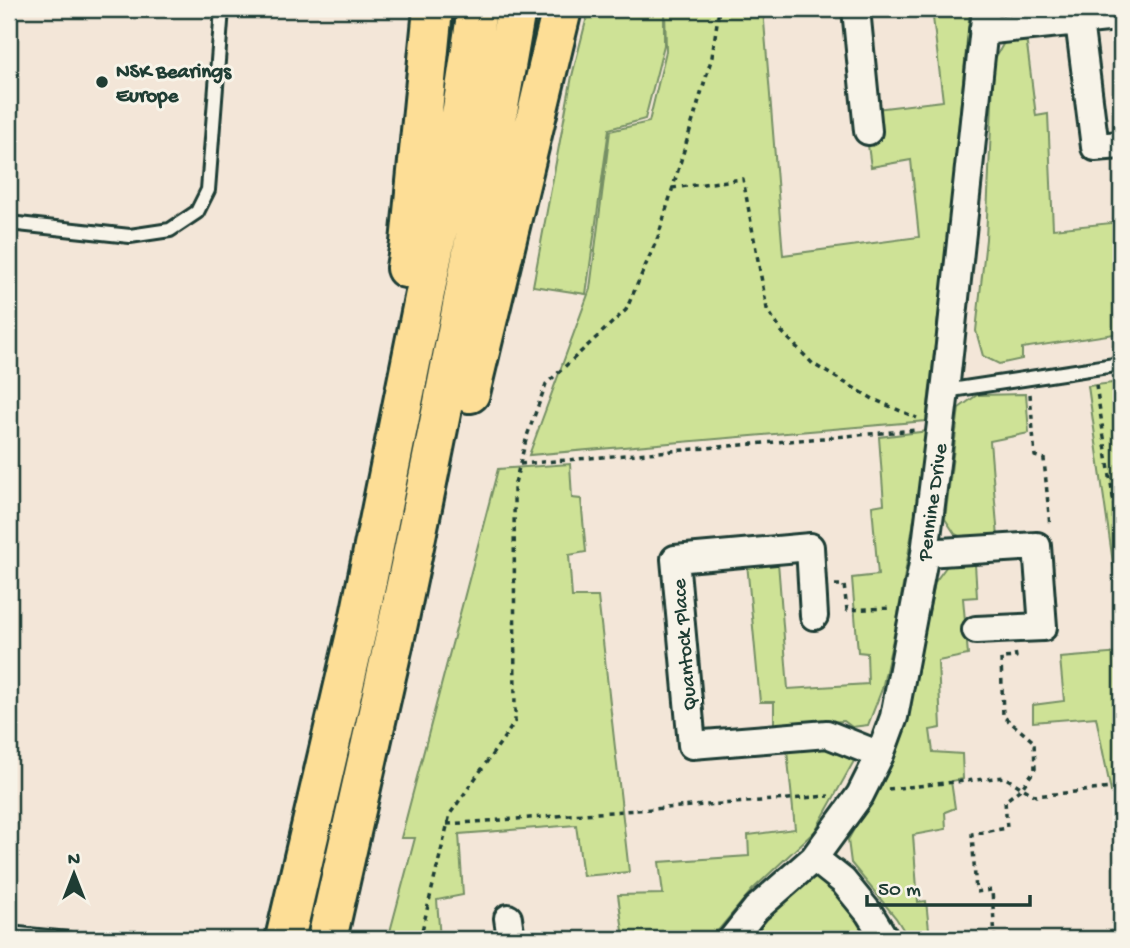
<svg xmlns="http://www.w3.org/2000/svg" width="1130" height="948" font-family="'Gochi Hand',sans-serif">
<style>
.green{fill:#cee296;stroke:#769065;stroke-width:2}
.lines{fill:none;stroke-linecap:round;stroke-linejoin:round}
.lane-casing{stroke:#1f3d34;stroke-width:18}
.street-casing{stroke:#1f3d34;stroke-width:32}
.highway-casing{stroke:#1f3d34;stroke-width:44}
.path{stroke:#1f3d34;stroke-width:3.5;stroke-dasharray:5 5;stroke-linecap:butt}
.lane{stroke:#f7f3e8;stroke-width:12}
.street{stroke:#f7f3e8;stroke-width:26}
.highway{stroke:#fdde96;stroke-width:38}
.poi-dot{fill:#1f3d34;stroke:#f7f3e8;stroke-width:2.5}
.labels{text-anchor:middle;stroke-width:6;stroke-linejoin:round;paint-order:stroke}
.poi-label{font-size:21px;font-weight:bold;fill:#1f3d34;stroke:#f7f3e8;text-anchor:start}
.street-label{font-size:21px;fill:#1f3d34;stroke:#f7f3e8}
</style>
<rect width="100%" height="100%" fill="#f3e6d8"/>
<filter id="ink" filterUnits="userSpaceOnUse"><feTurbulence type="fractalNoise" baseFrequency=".0143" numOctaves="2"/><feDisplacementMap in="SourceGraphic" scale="14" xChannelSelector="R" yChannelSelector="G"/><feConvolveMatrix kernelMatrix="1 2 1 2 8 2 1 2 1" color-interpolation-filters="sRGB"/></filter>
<g filter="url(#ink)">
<!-- green -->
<path class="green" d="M589 9H664V45L645 119 609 129 586 294 533 286 572 76Z
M665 9H763L783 255 919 237 911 160 871 167 867 138 876 109 943 101 932 9H970L948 235 926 421 529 455 590 289 610 131 649 122 666 51Z
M1026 37 1036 116 1048 114 1053 229 1121 222V333L1022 348V359L999 364 983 356 976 331 986 239 994 60 1005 41Z
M1121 382V591H1117L1088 386Z
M1026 394 1029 433 990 441 998 538 971 542 955 534 945 519 959 408 977 395Z
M929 431 897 621 882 689 868 725 852 727 844 721 774 725V702H760L747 563 778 562 788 689 868 684 867 653 858 652 852 578 878 575 872 506 884 504 879 437Z
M570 464 572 498 581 499 586 552 569 555 572 597H598L629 872 583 876 576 825 459 834 463 895 437 900 440 939H388L415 838H401L498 469Z
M959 559 975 564 977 597 963 598 968 655 938 661 941 728 930 730 933 752 962 754 963 779 951 781 955 808 945 812 946 829 913 835 918 902 926 901 930 939H909L896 918 851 863 848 840 894 756 913 688 935 582 946 567Z
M1121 653V792H1111L1096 717 1033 722V705L1064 701 1060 658Z
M821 744 854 761 815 831 752 890 711 939H613L624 938 618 895 663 894 659 862 749 856 748 835 795 829 787 750Z
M817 873 852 906 871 939H748L762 920Z"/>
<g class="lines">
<defs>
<path id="lane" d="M9 223 130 236 170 230 197 212 208 190 222 9
M945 391 1121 364
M9 933 68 939"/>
<path id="street" d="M856 9 868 131
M1079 21 1095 147 1121 145
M983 31 1117 17 1116 9
M925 553 1037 546 1043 627 976 630
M814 616 810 547 675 559 692 745 827 734 880 755
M814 858 843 881 869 913 885 939
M508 918 511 939
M732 939 756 909 814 858 860 795 880 755 894 717 925 553 945 391 986 9"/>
<path id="highway" d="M406 268 410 243 433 9
M470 393 562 9
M285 939 359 621 462 109 477 9
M327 939C350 834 375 729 398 623 441 419 481 214 516 9"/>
</defs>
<!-- lane casing -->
<use href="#lane" class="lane-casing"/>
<!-- street casing -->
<use href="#street" class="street-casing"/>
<!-- highway casing -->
<use href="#highway" class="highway-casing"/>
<!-- path -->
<path class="path" d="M672 188 743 179 767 309 782 332 813 364 873 399 917 418
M1096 385 1121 549
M1030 394 1035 456 1044 459 1050 527
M520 464 916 430
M835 585H844L847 610 891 608
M888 789 1004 777 1036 796 1121 787
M447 824 829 796
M420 939 450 814 515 722 514 487 527 436 546 384 626 310 658 237 712 57 719 9
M995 939 992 890 976 892 972 834 1007 828 1005 801 1022 788 1035 769 1034 742 1003 716 1001 658 1016 657 1015 651"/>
<!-- lane -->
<use href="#lane" class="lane"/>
<!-- street -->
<use href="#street" class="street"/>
<!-- highway -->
<use href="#highway" class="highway"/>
</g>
</g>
<!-- markers -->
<circle class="poi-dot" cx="102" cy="82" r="7"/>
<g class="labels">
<!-- poi labels -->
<g class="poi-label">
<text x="116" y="77">NSK Bearings<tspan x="116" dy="24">Europe</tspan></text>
</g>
<!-- street labels -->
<g class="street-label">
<text transform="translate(931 502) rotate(-82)" y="7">Pennine Drive</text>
<text transform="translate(683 645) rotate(-95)" y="7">Quantock Place</text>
</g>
</g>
<!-- margin -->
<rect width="1130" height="948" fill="none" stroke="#f7f3e8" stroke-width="35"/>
<rect x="18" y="18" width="1095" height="913" fill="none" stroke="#1f3d34" stroke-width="2.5" filter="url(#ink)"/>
<!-- north arrow -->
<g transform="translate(74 874)" stroke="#f7f3e8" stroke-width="5" paint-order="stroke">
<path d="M0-5L12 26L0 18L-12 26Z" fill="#1f3d34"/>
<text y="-10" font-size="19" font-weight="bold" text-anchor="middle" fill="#1f3d34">N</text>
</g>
<!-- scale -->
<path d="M867 895v10h163v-10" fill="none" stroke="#1f3d34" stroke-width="3.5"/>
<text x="878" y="895" font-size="21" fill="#1f3d34" stroke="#f7f3e8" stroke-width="5" paint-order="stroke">50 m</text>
</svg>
